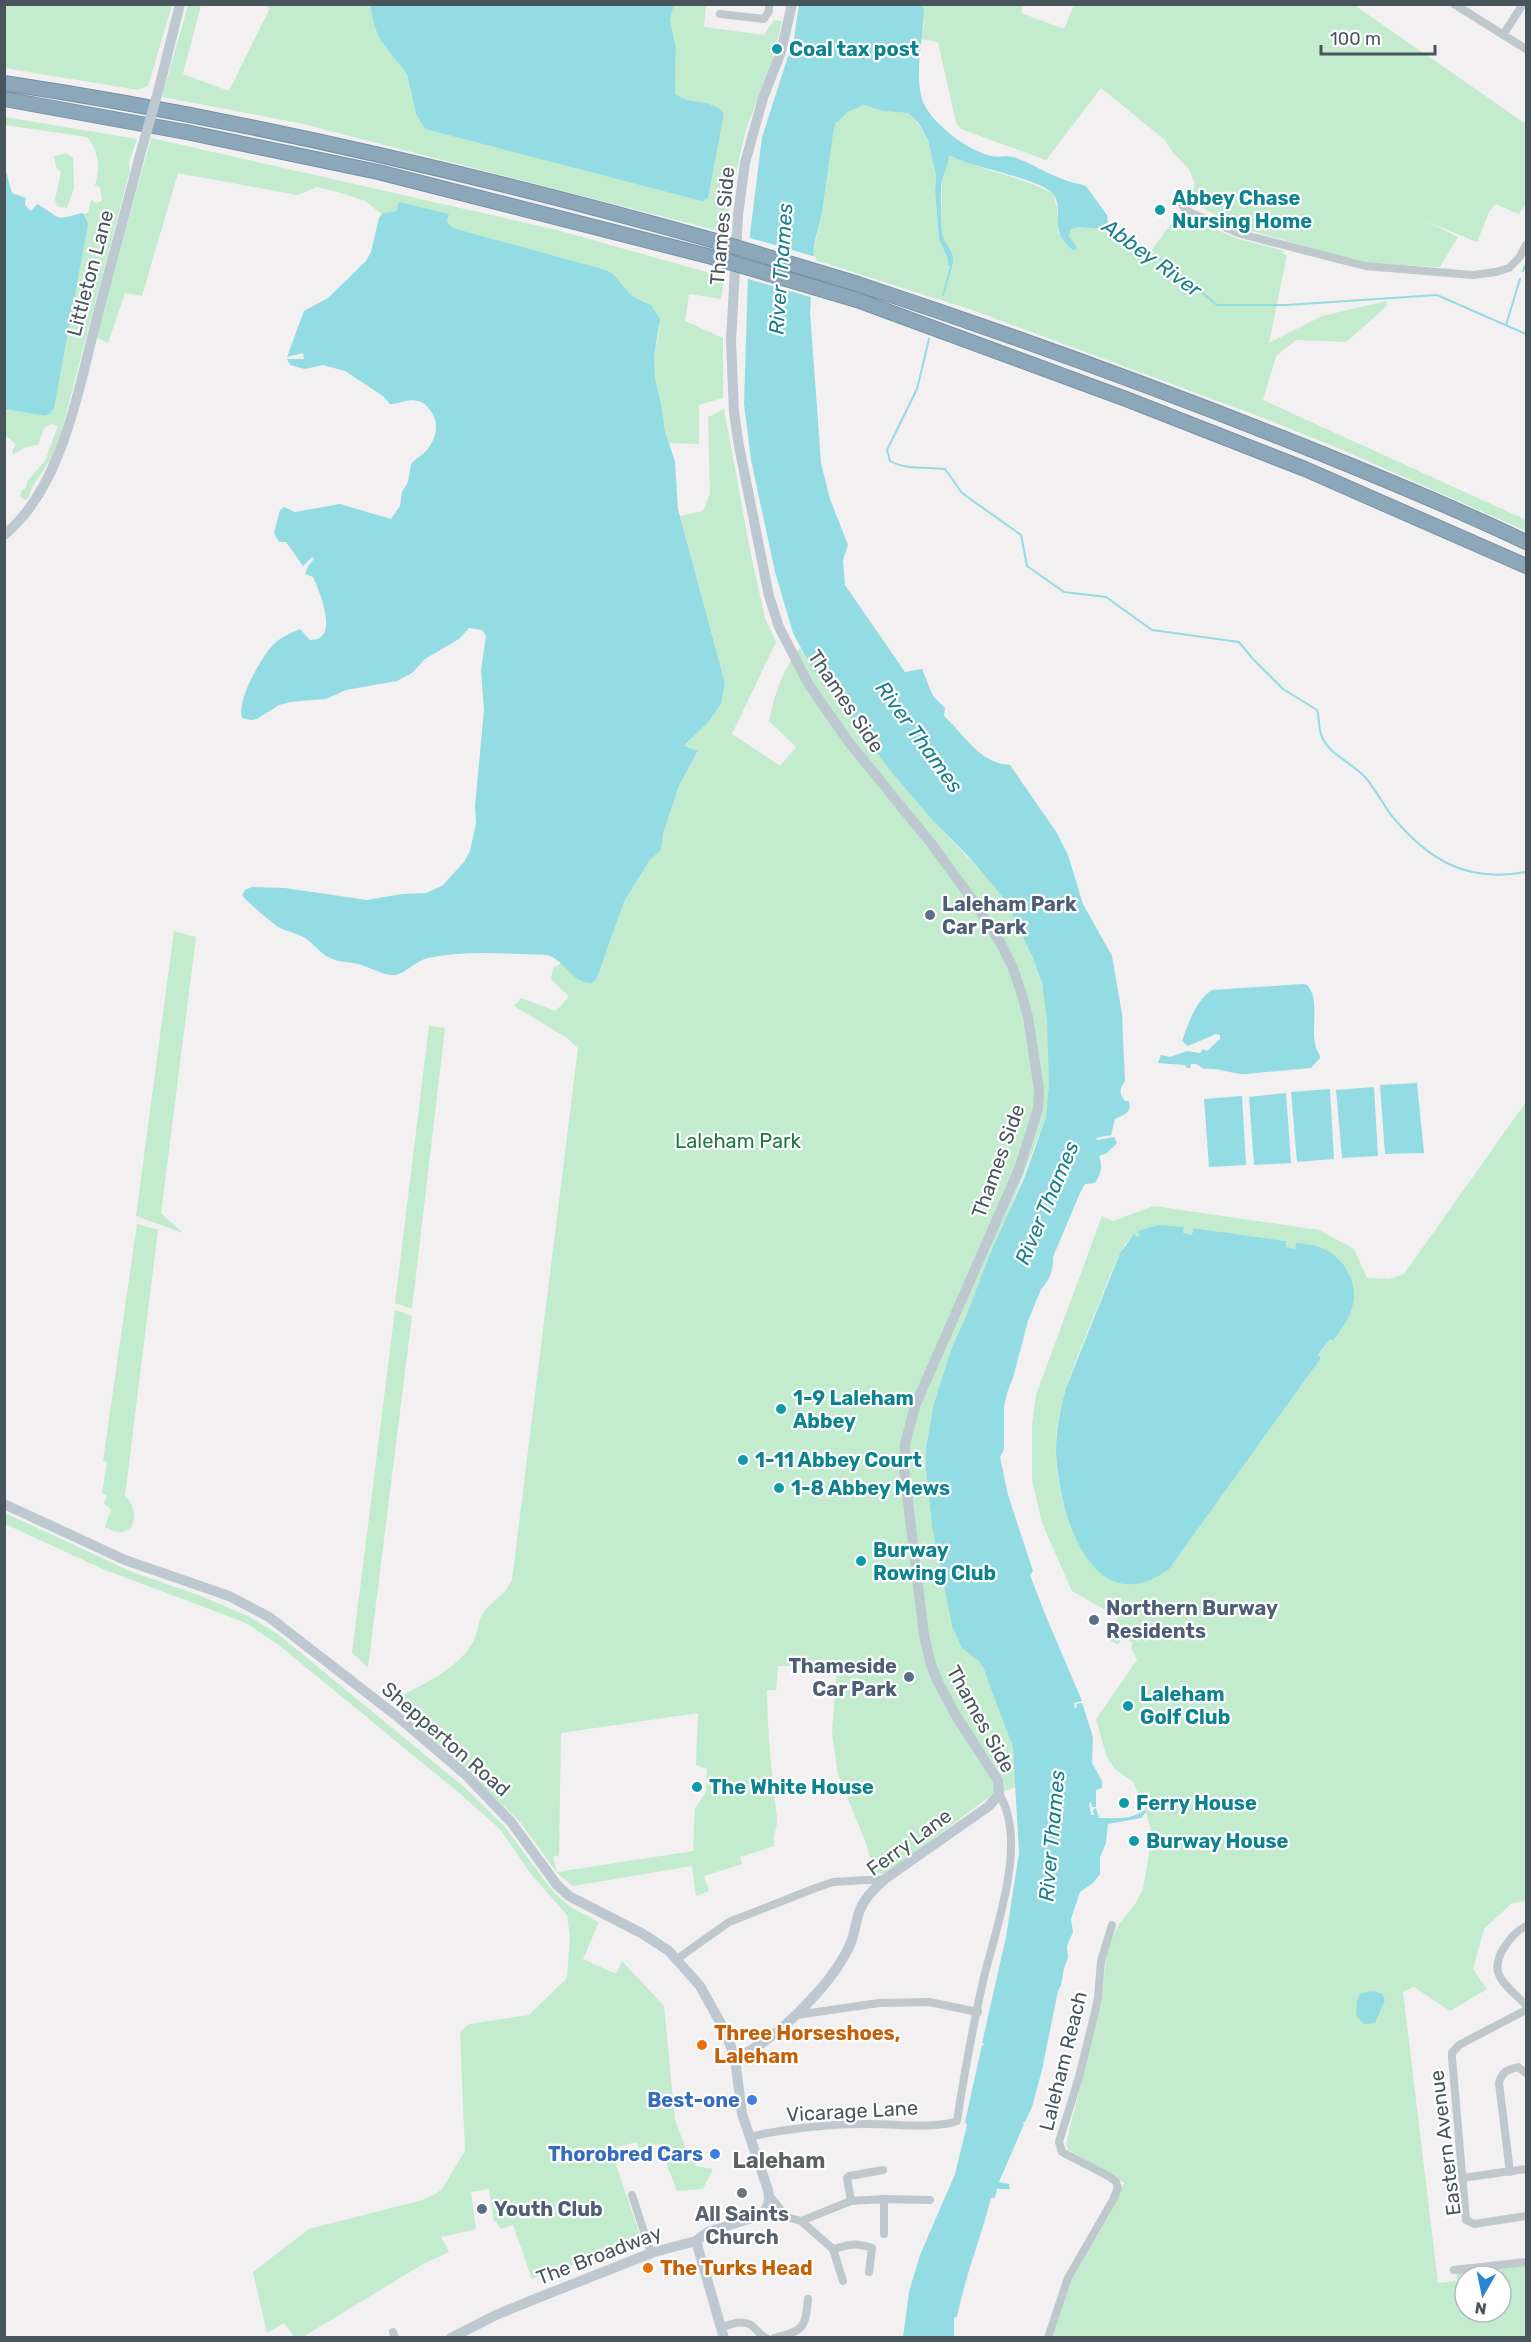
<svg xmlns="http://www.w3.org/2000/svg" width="1531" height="2342" font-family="Rubik,sans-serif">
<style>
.green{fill:#c3ebce;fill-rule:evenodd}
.water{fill:#94dce4}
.pier{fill:#f2f0f0}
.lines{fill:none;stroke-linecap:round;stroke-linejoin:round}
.stream{stroke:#94dce4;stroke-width:2}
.highway-casing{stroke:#7792a6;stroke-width:16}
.street{stroke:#bfc8cd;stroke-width:8}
.secondary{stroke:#bdc8d0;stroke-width:10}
.highway{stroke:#8ca7ba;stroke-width:14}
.highway-bridge-casing{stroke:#7792a6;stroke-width:16;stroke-linecap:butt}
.secondary-bridge{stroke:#bdc8d0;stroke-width:10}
.highway-bridge{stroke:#8ca7ba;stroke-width:14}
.culture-dot{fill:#0f9aa8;stroke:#fff;stroke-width:2}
.service-dot{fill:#5c6f8a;stroke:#fff;stroke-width:2}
.food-dot{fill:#e8710a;stroke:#fff;stroke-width:2}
.shop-dot{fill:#3f7fe0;stroke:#fff;stroke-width:2}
.worship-dot{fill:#6b7280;stroke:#fff;stroke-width:2}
.labels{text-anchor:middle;stroke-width:4.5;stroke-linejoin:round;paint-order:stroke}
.culture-label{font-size:20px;font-weight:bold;fill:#0d838f;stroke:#fff;text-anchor:start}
.street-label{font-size:20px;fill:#49555c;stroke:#fff}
.service-label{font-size:20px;font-weight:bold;fill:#4e5e75;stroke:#fff;text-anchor:start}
.park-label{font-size:20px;fill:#207742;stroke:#fff}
.food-label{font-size:20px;font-weight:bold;fill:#c56008;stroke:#fff;text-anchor:start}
.shop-label{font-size:20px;font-weight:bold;fill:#366cbe;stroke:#fff;text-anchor:end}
.worship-label{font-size:20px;font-weight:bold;fill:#5b616d;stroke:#fff}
.water-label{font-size:21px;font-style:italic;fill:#187e8a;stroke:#fff}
.quarter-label{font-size:22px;font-weight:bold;fill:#5d6164;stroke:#fff}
</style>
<rect width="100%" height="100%" fill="#f2f0f0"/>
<!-- green -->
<path class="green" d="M4 5 5 4 172 5 148 86 138 90 5 68Z
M188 5H201L183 74 229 91 270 8 265 5H370L374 25 380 40 407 74 416 114 425 129 708 197 724 114C713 97 688 106 675 93L676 48 670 20 674 5H706L704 27 764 35 774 20 782 21 772 61 746 129 730 199 727 233 299 123 162 97Z
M921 5H1023L1021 13 1064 29 1074 5H1354L1526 124V204L1519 214 1495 204 1489 212 1477 242 1425 221 1458 237 1440 267 1363 263 1242 228 1189 201 1195 184 1189 169 1171 150 1165 140 1101 88 1046 160 961 129 956 123 938 42 921 39 924 27V8Z
M864 105 883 111 908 113 917 122 928 140 936 176 935 190 939 239C942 249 949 255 949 265L954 259 942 235V179L949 154C982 172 1020 175 1053 194L1057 208 1058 233 1072 243 1069 234 1071 229C1101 220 1123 242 1146 258L1179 213 1235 238 1284 251 1283 254 1287 255 1269 343 1322 316 1387 301V306L1346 342 1296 340 1276 356 1263 400 1526 520V531L1345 451 1269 420 972 310 812 259C814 243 819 229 822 214 827 190 825 141 837 122 843 112 854 108 864 105Z
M4 117 137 139 129 162 130 170 61 433 51 459 32 487 29 497 25 500 20 496 22 490 26 488 27 481 45 461 58 426 51 424 44 428 38 445 26 447 14 454 12 452 16 444 5 435V409L45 416 86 218 84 214 88 213 91 200 96 203 102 201 100 187 95 186C100 166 100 154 87 137L5 125Z
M151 138 557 230 724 277 721 299 689 294 685 321 723 338V398L699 405V444L669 443 665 431 661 403 655 378 654 356 660 327 646 302 632 296 613 274 606 270 452 228 447 222 449 215 399 203 396 211 382 214 365 201 338 192 317 187 297 195 178 173 142 296 125 293 108 343 96 337Z
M66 153 73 158 74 188 67 208 57 206 55 200 61 172 56 167 54 156Z
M724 409 751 555 765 618 776 642 732 734 780 766 796 747 769 721C775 693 782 671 800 648L810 665C848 713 884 762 923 809 947 838 976 864 1000 893 1013 910 1037 964 1042 985 1050 1025 1052 1075 1046 1117L933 1407 926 1448V1470L932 1527 951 1621 979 1661 992 1688 1013 1747 1016 1787 989 1797 886 1874 874 1873 866 1843 838 1775 832 1733 837 1671 818 1666H778L776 1690H767C767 1733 772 1775 777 1818 778 1828 772 1835 774 1846L740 1857 742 1864 704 1876 709 1891 696 1896 692 1866 573 1886 557 1873 521 1823 505 1807 399 1709 395 1698C422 1686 463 1666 475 1638 478 1631 478 1621 482 1615 490 1601 504 1598 512 1580L578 1048 567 1038 514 1006 521 998 556 1011 569 996 551 980 553 968 566 960 606 952 624 902 649 861 661 850 663 834 679 786 698 752 684 747 708 721 721 704 725 683 680 516 703 511 710 494 708 417ZM698 1713 696 1765 707 1769 706 1792 695 1808 693 1851 557 1872 553 1857 559 1855 561 1733Z
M174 931 196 937 161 1213 183 1233 136 1216Z
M429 1026 445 1028 412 1309 395 1303Z
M1526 1102V1901L1512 1903 1484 1929 1473 1969 1487 1989 1450 2011 1414 1987 1403 1992 1438 2283 1457 2281 1456 2272 1526 2264V2337L1052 2338 1072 2279 1109 2216 1124 2183 1069 2150 1066 2144 1102 1999 1107 1947 1120 1923 1134 1906 1143 1889 1152 1836 1146 1812 1133 1782 1115 1769 1107 1758 1096 1719 1137 1660 1131 1648 1133 1643 1123 1636 1118 1645 1106 1638 1118 1617 1072 1591 1042 1523 1032 1479V1425L1036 1395 1102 1216 1113 1221 1154 1206 1319 1230 1354 1249 1367 1278 1389 1279 1404 1274ZM1184 1227 1183 1233 1192 1235 1193 1228 1286 1241 1285 1247 1295 1249 1296 1243 1348 1271C1360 1298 1349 1318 1333 1341L1330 1339 1318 1356 1321 1358 1169 1569 1094 1568C1062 1521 1047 1461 1061 1406 1068 1377 1081 1348 1092 1320 1103 1295 1111 1268 1125 1244L1134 1235 1136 1238 1141 1235ZM1465 2276H1501V2312H1465Z
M137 1224 158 1230 125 1496C135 1503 140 1528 123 1532 117 1534 110 1529 105 1527L111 1510 104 1503 107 1496 102 1493 107 1462 103 1461Z
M395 1310 412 1316 368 1667 352 1653Z
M5 1513 132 1572 201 1596 250 1617 279 1635 464 1787 504 1826 551 1889 570 1907 599 1922 583 1959 616 1974 622 1961 664 2006 675 2120 690 2160H693L696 2166 713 2169 703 2189 677 2191 659 2144 638 2148 637 2142 617 2147 615 2162 642 2241 532 2279 513 2225 500 2229 497 2222H494L489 2189 471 2192 476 2229 441 2237 449 2252 423 2264 303 2337H295L284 2323 267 2333 253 2272 309 2229 422 2200 434 2195 442 2189 465 2151 460 2032 469 2024 529 2015 567 1978 570 1938 567 1915 531 1874 500 1829 458 1792 280 1646 246 1623 105 1570 5 1524Z"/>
<!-- water -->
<path class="water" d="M370 5H674L670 20 676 48 675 93C688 106 713 97 724 114L708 198 703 201 698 200 425 129 416 114 407 74 380 40 374 25Z
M799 5H921L924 8C924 37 914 70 922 99 929 122 968 151 991 156 998 158 1006 155 1014 157 1029 162 1044 172 1060 178 1068 182 1077 183 1086 186L1107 215 1108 222 1103 229 1080 227 1071 229 1069 236 1077 248 1073 250C1045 228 1067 209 1052 193 1039 178 972 168 949 155 948 165 944 172 942 181 940 187 942 226 942 233 944 245 959 255 951 267L948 265C949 255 942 249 939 239L935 190 936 176 928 140 918 122 908 113 883 111 864 105 849 111 836 123 833 133 822 213 814 245 810 312 821 463 830 499 848 545 843 560 845 585 905 672 922 669 933 696 945 708 944 716C964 734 979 763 1010 765L1057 833 1068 855 1083 904 1112 956 1122 1014 1125 1081C1119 1090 1119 1093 1125 1101H1129C1132 1113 1125 1114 1115 1119L1111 1135 1096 1138 1097 1140 1114 1137 1117 1143 1107 1153 1099 1156C1103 1167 1101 1173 1095 1183L1085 1184 1080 1193 1053 1257C1054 1268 1049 1282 1041 1289L1028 1321 1013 1378 1008 1390 1004 1406V1450L1000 1457 1008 1495 1033 1571 1030 1575 1045 1614 1082 1701 1074 1703 1075 1708 1077 1707 1076 1704 1082 1703 1093 1737 1092 1763 1102 1781V1788L1096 1790V1807H1092L1091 1802 1089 1803 1091 1815H1094L1093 1810 1096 1808 1099 1818C1116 1818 1131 1820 1145 1810L1146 1812 1141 1818 1108 1824 1106 1843 1100 1857V1874L1093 1883 1080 1892 1071 1919 1073 1932 1067 1946 1068 1958 1064 1968 1061 1985 1058 1991 1042 2070 1032 2107 1025 2122H1022L1024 2124 999 2182 1009 2184 1010 2189H997L995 2198H991C981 2238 965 2276 957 2317L954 2318V2337H903L909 2292 920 2255 955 2174 967 2125 965 2122 982 2045 983 2046 984 2043H982L1006 1937 1019 1853 1013 1747 984 1670 979 1661 962 1648 952 1626 932 1527 926 1470V1448L933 1407 951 1350 968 1312 987 1261 1025 1176 1046 1117 1049 1084 1047 1020 1042 983 1032 956 1010 909 1001 895 968 856 934 822 889 769 810 665 793 633 775 572 751 460 744 404 749 242 762 137 794 38Z
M5 168 12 193 26 198 25 205 31 211 37 204C61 217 53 222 81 213L84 214 88 224 54 408 50 414 45 416 5 409Z
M399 202 449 214 447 222 453 228 606 270 613 274 632 296 651 305 660 319 654 356 655 378 661 403 665 431 675 462 678 509 725 683 721 704 709 721 684 746 698 751 679 786 663 834 661 850 649 861 624 902 596 980 592 983C572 984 565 960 547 955 508 954 467 950 428 958 415 961 406 973 396 975 384 976 372 968 361 965 351 961 340 963 330 958 321 954 314 944 305 938 297 933 288 932 280 928 275 926 245 900 242 895L245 890 252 887 285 888 367 900 402 894 426 893 442 886 464 862 470 851 476 823 475 806 484 710 481 670 486 636 482 630 469 628 459 639 425 659 412 673 397 681 346 690 326 699 290 702 279 705 257 719 251 720 242 718C236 701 262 655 275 643 283 636 291 633 300 629L310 640C341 641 319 590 313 577L305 574 308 566 314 559 312 557 303 566 286 542H279L274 533 280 510 284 507 295 512 340 504 391 519 400 506 402 492 408 482 411 464C415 459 420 457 425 452 435 441 440 426 432 413 429 408 424 402 418 401 409 398 399 404 390 404L383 396 345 371 323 365 305 369 290 365 287 359H304L303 353 287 357 304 311 328 298 366 261 371 252 379 218 383 213 396 211Z
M1303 984 1307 985C1323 1003 1306 1035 1320 1056V1058L1311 1068 1246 1074C1232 1074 1217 1067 1204 1069L1196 1064H1191L1190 1068H1187L1185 1065 1158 1063 1161 1055 1170 1057 1187 1051 1200 1053 1203 1049 1207 1051 1220 1039V1035L1216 1034 1188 1046 1182 1041C1188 1024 1196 1000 1212 990Z
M1417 1083 1424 1153 1385 1154 1380 1085Z
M1374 1087 1378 1156 1342 1158 1336 1090Z
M1330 1089 1334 1159 1297 1162 1291 1092Z
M1286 1093 1291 1163 1254 1165 1249 1097Z
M1242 1096 1246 1165 1209 1167 1204 1099Z
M1158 1225 1184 1227 1183 1233 1192 1235 1193 1228 1286 1241V1247L1295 1249 1296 1243C1306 1244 1316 1245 1324 1249 1344 1258 1358 1282 1353 1304 1350 1318 1341 1330 1333 1341L1330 1339 1318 1355 1321 1358 1169 1569C1091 1626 1058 1510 1056 1452 1056 1430 1060 1409 1066 1388L1120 1253 1134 1234 1137 1237 1140 1235 1138 1231Z
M1374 1991 1382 1994 1385 2000 1375 2023 1364 2024 1356 2015 1357 2000 1361 1993Z"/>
<!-- pier -->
<path class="pier" d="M747 237 816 257 814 298 745 278Z"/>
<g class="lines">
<!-- stream -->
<path class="stream" d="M1105 225 1166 263 1217 305H1287L1437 295 1526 334
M1523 271 1526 264
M943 295 951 267
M1506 325 1520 279
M929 339 917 389 887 450 890 461C906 470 926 467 945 469L962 493 1021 535 1027 566 1064 592 1106 597 1152 630 1239 642 1252 658 1283 689 1317 710C1320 719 1318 729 1322 737 1330 755 1352 763 1365 777 1375 788 1382 803 1391 815 1428 860 1466 883 1526 872"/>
<defs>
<path id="highway" d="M4 83C244 119 480 175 712 240
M4 99 186 132 378 172 712 257
M858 284C1000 331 1141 382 1280 437 1363 470 1446 504 1526 542
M857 300 1126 399 1305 469 1526 566"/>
</defs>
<!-- highway casing -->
<use href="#highway" class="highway-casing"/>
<!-- street -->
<path class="street" d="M1454 4 1526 49
M720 14 764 19 769 11V4
M1503 35 1523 4
M1179 199 1184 208 1191 213 1241 234 1365 266 1473 275 1496 272 1509 268 1519 258 1526 245
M1526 1926C1512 1933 1490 1960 1500 1977 1506 1988 1518 1996 1526 2005
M677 1959 729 1922 813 1889 833 1882 885 1879
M1526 2010 1459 2045 1452 2053V2058L1466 2220 1474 2224 1526 2216
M796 2015 879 2003 929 2002 978 2012
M749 2137C783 2129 829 2124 864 2124 891 2123 932 2130 957 2121 964 2074 973 2027 983 1981 995 1931 1029 1841 999 1794
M1510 2172 1499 2083C1502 2071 1508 2070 1518 2067L1526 2073
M1462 2178 1526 2169
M632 2195 651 2253
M769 2195 787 2217
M851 2201 847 2178 849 2176 883 2170
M761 2215 787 2217 801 2221 851 2201 884 2199 930 2200
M801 2221 833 2249C851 2245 853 2242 872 2248L869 2272
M884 2234V2199
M833 2249 843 2281
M1454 2270 1526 2262
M722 2328C730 2324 742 2320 751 2325 757 2329 759 2335 766 2338
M393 2332 395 2338
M774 2338C804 2330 805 2329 808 2299
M1048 2338 1068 2278 1113 2200 1118 2188 1116 2182 1110 2177 1062 2152 1059 2142 1079 2077 1095 2012 1098 1998 1101 1961 1112 1925"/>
<!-- secondary -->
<path class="secondary" d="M159 88 180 4
M4 535C65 486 80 379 100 306 113 256 127 206 140 155
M4 1504 125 1560 229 1596 269 1617 398 1717 467 1776 511 1822 557 1885 569 1896 643 1934 669 1951 700 1986 725 2031 735 2058 742 2114 768 2190C770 2200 769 2207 761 2215L708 2232 696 2241 654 2252 530 2301 496 2315 451 2338
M735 2058C775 2042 831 1985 849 1947 854 1937 855 1926 858 1916 862 1900 873 1890 885 1879L989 1806 999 1794 998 1781 955 1714 939 1684 931 1665 924 1635 904 1469 905 1444 915 1406 1019 1169 1038 1109 1039 1089 1028 1017 1022 995 1013 968 1000 942 976 905 934 847 848 741 809 685 779 627 769 596 739 446 734 412 731 341 738 215 745 163 763 98 781 52 792 4
M696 2241 724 2338"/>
<!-- highway -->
<use href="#highway" class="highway"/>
<defs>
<path id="highway-bridge" d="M712 240 858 284
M712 257 857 300"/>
</defs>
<!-- highway-bridge casing -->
<use href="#highway-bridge" class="highway-bridge-casing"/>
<!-- secondary-bridge -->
<path class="secondary-bridge" d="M140 155 159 88"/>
<!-- highway-bridge -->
<use href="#highway-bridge" class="highway-bridge"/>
</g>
<!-- markers -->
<g class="culture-dot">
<circle cx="777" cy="49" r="6"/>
<circle cx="1160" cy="210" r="6"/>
<circle cx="781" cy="1409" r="6"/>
<circle cx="743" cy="1460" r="6"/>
<circle cx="779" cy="1488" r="6"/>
<circle cx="861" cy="1561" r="6"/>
<circle cx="1128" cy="1706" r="6"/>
<circle cx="697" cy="1787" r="6"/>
<circle cx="1124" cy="1803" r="6"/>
<circle cx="1134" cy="1841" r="6"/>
</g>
<g class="service-dot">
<circle cx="930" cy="915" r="6"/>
<circle cx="1094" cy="1620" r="6"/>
<circle cx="909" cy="1677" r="6"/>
<circle cx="482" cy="2209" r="6"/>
</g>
<g class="food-dot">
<circle cx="702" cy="2045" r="6"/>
<circle cx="648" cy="2268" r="6"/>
</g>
<g class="shop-dot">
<circle cx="752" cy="2100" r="6"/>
<circle cx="715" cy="2154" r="6"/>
</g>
<circle class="worship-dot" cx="742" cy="2193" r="6"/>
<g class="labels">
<!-- culture labels -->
<g class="culture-label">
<text x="789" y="56">Coal tax post</text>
<text x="1172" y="205">Abbey Chase<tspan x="1172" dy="23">Nursing Home</tspan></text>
<text x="793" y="1405">1-9 Laleham<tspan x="793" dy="23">Abbey</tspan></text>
<text x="755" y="1467">1-11 Abbey Court</text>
<text x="791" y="1495">1-8 Abbey Mews</text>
<text x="873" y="1557">Burway<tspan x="873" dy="23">Rowing Club</tspan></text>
<text x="1140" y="1701">Laleham<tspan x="1140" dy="23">Golf Club</tspan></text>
<text x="709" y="1794">The White House</text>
<text x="1136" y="1810">Ferry House</text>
<text x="1146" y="1848">Burway House</text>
</g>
<!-- street labels -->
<g class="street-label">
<text transform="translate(722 226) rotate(-85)" y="7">Thames Side</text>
<text transform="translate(90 273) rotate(-75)" y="7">Littleton Lane</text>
<text transform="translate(846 701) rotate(56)" y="7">Thames Side</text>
<text transform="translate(998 1161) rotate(-70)" y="7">Thames Side</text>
<text transform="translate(981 1719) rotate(61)" y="7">Thames Side</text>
<text transform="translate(446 1739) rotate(41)" y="7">Shepperton Road</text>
<text transform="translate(909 1842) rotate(-36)" y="7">Ferry Lane</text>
<text transform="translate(1063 2061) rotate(-76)" y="7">Laleham Reach</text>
<text transform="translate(852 2111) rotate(-3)" y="7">Vicarage Lane</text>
<text transform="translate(1445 2143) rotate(-97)" y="7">Eastern Avenue</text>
<text transform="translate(599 2255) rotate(-21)" y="7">The Broadway</text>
</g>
<!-- service labels -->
<g class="service-label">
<text x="942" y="911">Laleham Park<tspan x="942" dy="23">Car Park</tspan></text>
<text x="1106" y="1615">Northern Burway<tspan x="1106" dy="23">Residents</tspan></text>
<text x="897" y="1673" text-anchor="end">Thameside<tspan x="897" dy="23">Car Park</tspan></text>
<text x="494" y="2216">Youth Club</text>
</g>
<!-- park labels -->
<g class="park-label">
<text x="738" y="1148">Laleham Park</text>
</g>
<!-- food labels -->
<g class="food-label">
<text x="714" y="2040">Three Horseshoes,<tspan x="714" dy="23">Laleham</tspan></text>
<text x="660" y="2275">The Turks Head</text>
</g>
<!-- shop labels -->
<g class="shop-label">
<text x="740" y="2107">Best-one</text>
<text x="703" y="2161">Thorobred Cars</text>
</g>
<!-- worship labels -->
<g class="worship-label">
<text x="742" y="2221">All Saints<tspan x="742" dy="23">Church</tspan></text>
</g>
<!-- water labels -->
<g class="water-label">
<text transform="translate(1152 258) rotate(36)" y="7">Abbey River</text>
<text transform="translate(781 269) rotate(-86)" y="7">River Thames</text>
<text transform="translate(919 737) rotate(54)" y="7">River Thames</text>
<text transform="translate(1047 1203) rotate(-67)" y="7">River Thames</text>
<text transform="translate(1052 1836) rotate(-85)" y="7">River Thames</text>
</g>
<!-- quarter labels -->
<g class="quarter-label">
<text x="779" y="2168">Laleham</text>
</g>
</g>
<!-- border -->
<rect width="1531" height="2342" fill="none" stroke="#49555c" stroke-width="12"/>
<!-- north arrow -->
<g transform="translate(1483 2294) rotate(189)"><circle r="28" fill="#ffffff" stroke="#b6bbbe" stroke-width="1.5"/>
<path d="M0-4.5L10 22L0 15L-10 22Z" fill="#2a85d2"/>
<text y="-9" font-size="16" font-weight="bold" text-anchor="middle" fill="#49555c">N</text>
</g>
<!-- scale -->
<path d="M1321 45v9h114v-9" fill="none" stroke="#49555c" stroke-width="3"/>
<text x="1330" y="45" font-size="18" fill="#49555c" stroke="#ffffff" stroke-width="4.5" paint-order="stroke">100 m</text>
</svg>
